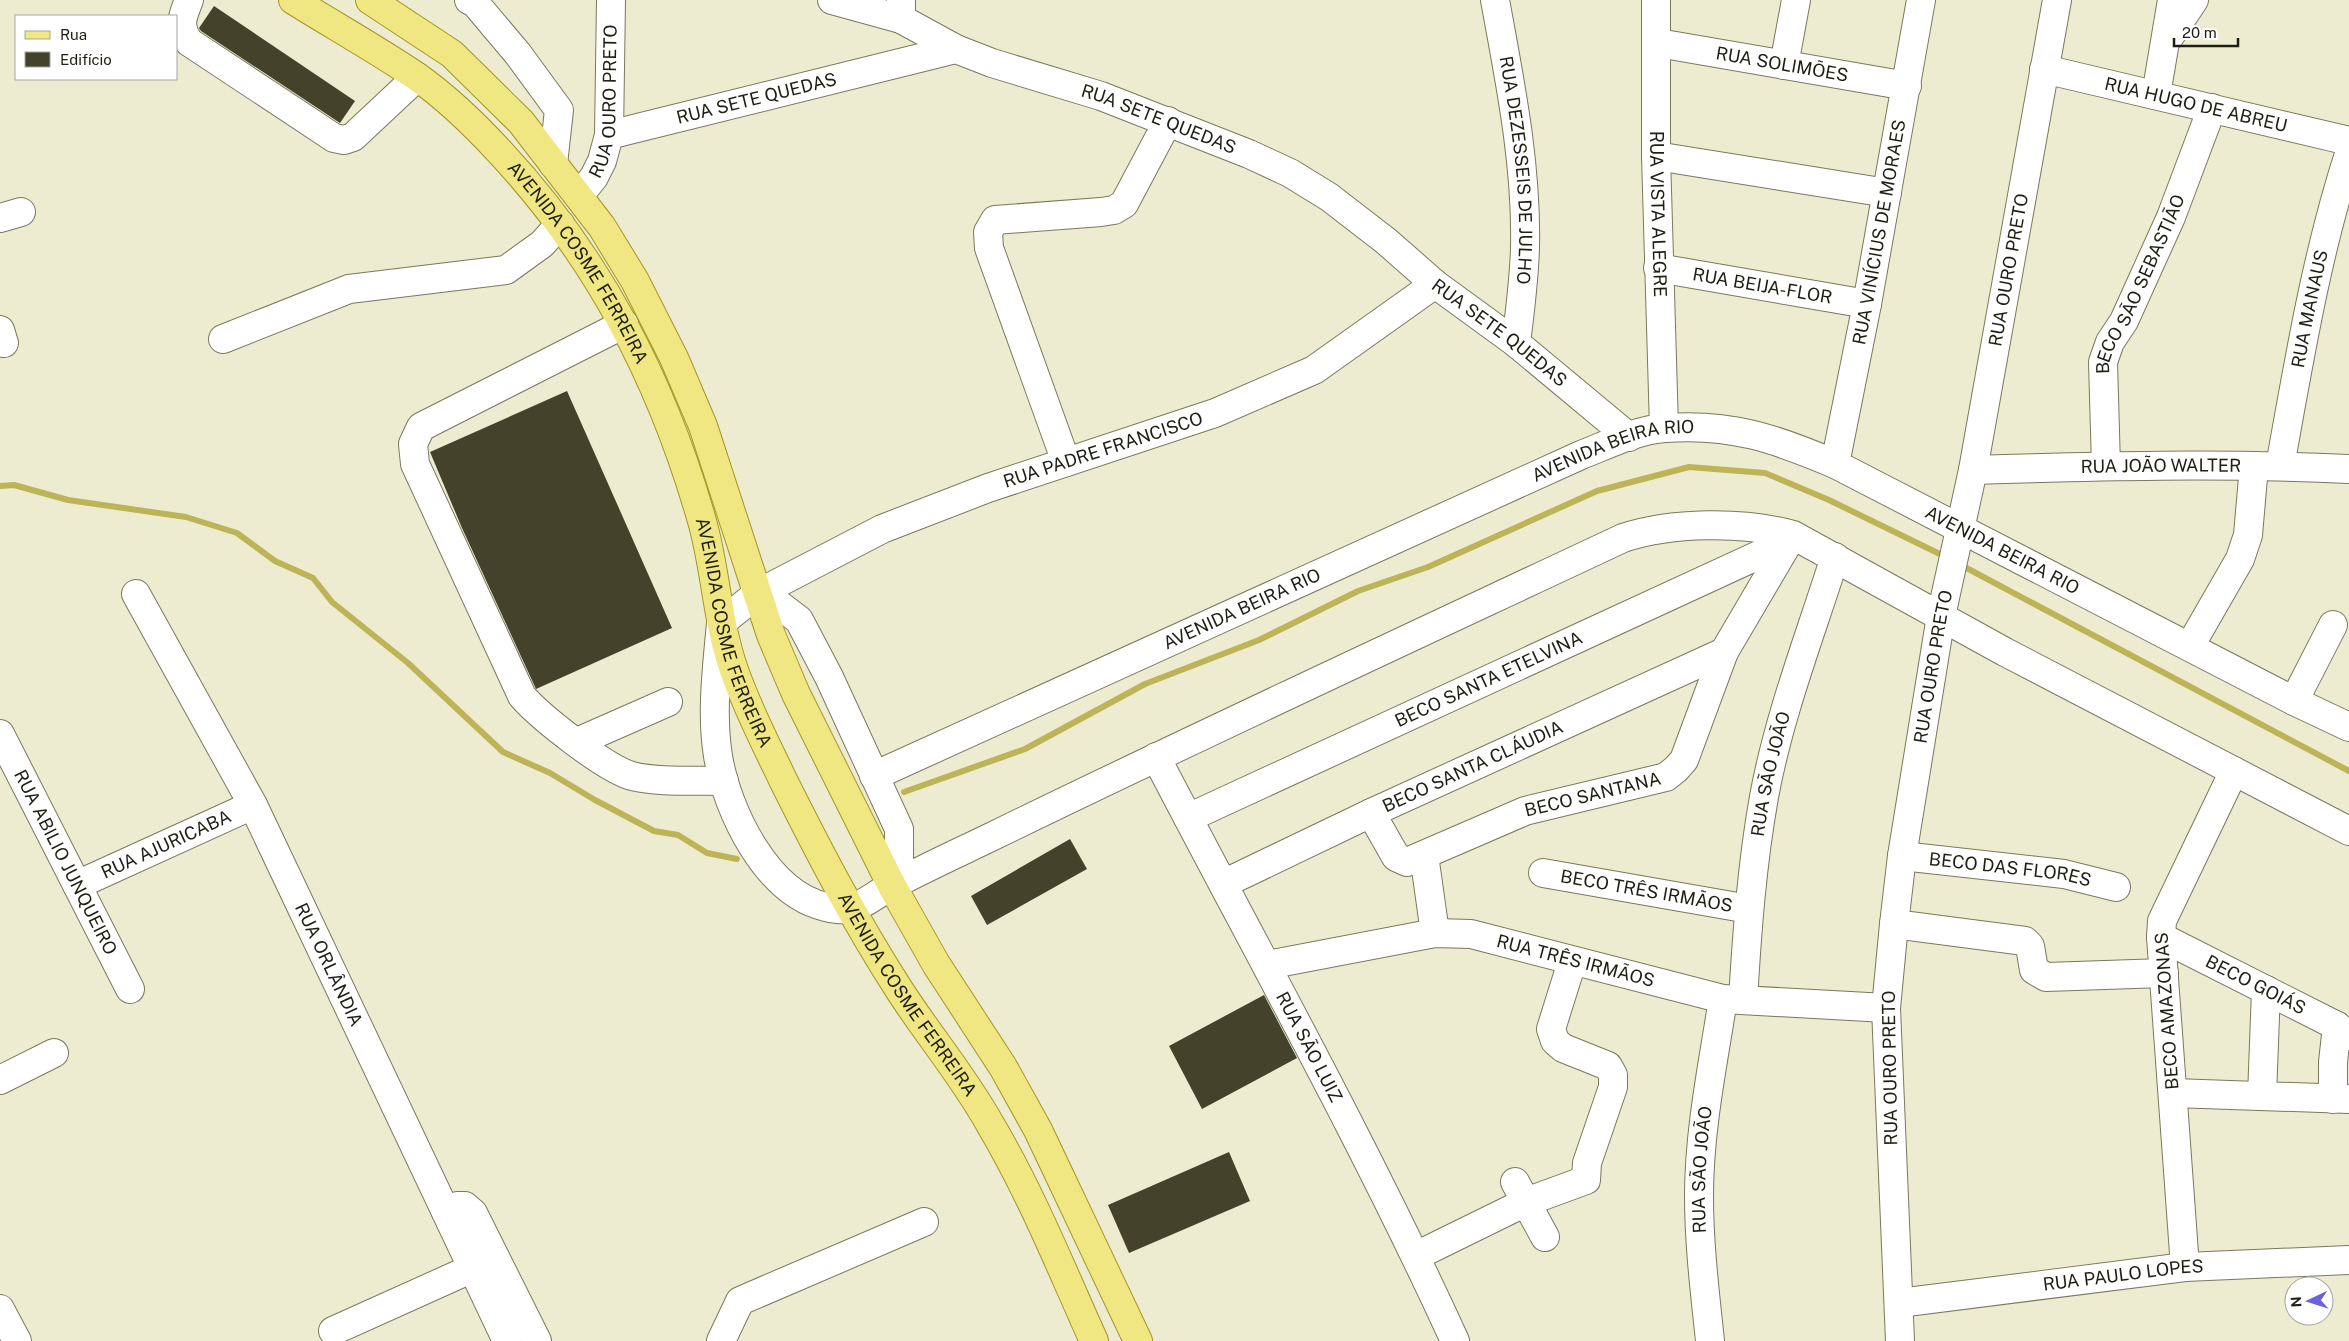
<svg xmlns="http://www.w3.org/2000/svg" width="2349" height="1341" font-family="'Public Sans',sans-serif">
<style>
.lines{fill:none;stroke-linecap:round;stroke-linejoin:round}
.stream{stroke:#bdb357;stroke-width:6}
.building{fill:#44422b}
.minor-casing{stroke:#7a785f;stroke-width:30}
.major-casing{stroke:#a29625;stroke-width:30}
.minor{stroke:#fff;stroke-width:28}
.major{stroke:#f1e782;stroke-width:28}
.labels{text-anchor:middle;stroke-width:5;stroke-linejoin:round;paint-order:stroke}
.street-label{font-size:18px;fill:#1f1e14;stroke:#fff}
</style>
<rect width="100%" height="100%" fill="#eeecd0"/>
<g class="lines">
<!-- stream -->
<path class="stream" d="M0 486 14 485 68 500 186 517 237 533 275 561 313 578 332 602 408 663 503 752 550 773 595 800 654 831 678 835 707 853 737 859
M1959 564 2349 771
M904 792 1025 749 1145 684 1259 640 1358 591 1428 567 1597 491 1689 467 1765 473 1829 500 1946 557"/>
</g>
<!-- building -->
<path class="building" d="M214 6 355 101 340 123 201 31 199 28Z
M567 391 672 628 536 689 462 528 430 452Z
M1070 839 1087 869 987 925 971 896Z
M1264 995 1297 1058 1202 1109 1169 1046Z
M1229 1152 1250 1201 1129 1253 1108 1205Z"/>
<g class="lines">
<defs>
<g id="minor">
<path d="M189 0C182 18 178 25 189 42L334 138 344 140 353 137 417 77"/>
<path d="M469 0 475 3 518 54 559 110 553 164"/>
<path d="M832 0 901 19"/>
<path d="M901 0V19L956 49"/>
<path id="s1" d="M1495 0C1510 82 1527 165 1525 248 1524 280 1520 312 1516 343"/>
<path id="s2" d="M1656 0V156L1664 428"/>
<path d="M2170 36 2194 0"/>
<path id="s3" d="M1658 43 1907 86"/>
<path d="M1784 65 1796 0"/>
<path id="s4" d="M2044 69 2349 141"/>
<path d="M2156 95 2172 0"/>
<path id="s5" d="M609 135 956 49 992 63 1101 96 1249 154 1290 173 1329 197 1386 241 1435 284 1516 343 1629 437"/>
<path d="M1656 156 1887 193"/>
<path id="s6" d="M579 196 594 177 602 161 609 135 611 0"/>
<path d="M0 218 21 212"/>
<path id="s7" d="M1658 268 1867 304"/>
<path d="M1435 284 1314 370 1215 413 988 488 882 529 757 594 721 623C717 667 711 713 718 756 727 811 767 894 826 907 832 909 844 910 850 909 864 905 879 892 893 885 925 868 958 853 991 837 1200 735 1412 637 1623 538 1671 522 1743 521 1793 535L2005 652 2349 831"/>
<path d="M624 324 421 427 413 444 415 464 522 696C540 717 606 769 632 776 661 783 694 780 724 781"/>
<path d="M0 330 4 343"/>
<path d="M223 339 349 289 506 270 542 244 560 224"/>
<path d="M1066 462 989 248 988 232 995 220 1101 212 1114 210 1124 204 1168 121"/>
<path id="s8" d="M1835 464 1867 304 1921 0"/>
<path id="s9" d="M2106 466 2103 362 2110 342 2124 321 2171 217 2212 108"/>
<path id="s10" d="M2280 466C2299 361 2316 256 2349 154"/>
<path id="s11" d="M1973 470C2098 466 2224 463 2349 469"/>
<path id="s12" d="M136 594 253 805 507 1341"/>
<path d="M757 594 778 604 799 620 829 677 899 829V859L892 886"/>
<path d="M2190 646 2240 559 2248 535 2254 466"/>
<path d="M2294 701 2333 625"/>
<path id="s13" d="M0 734 130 989"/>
<path d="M577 742 668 702"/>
<path id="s14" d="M1156 757C1257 951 1364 1142 1455 1341"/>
<path id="s15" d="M874 776 1581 455C1607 445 1636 430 1665 428 1731 423 1776 439 1835 464L2294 701 2349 727"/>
<path id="s16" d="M1371 813 1396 857 1407 862 1525 811 1666 777 1676 769 1684 760 1724 652 1791 538"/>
<path id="s17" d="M1188 818 1789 541"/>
<path d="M1424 855 1435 933"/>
<path id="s18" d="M1902 856 2064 874 2116 887"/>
<path id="s19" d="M1543 873 1749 909"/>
<path id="s20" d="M1223 884 1371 813 1724 652"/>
<path id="s21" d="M77 885 253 805"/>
<path d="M1894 924 2025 941 2030 946 2034 970 2046 977 2164 973"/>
<path id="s22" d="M2161 937 2337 1026 2349 1036"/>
<path id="s23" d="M1267 965 1435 933 1471 934 1723 999 1886 1008"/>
<path id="s24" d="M1743 1000C1747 932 1752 864 1764 797 1779 715 1810 636 1835 557"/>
<path d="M0 1080 54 1053"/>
<path d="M2173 1093 2349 1099"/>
<path d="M2262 1096 2266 990"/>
<path d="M2333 1099V1062L2337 1026"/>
<path d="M1515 1182 1545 1237"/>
<path d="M446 1212 457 1206H465L473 1213 537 1341"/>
<path d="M1416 1256 1526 1202 1586 1180 1587 1163 1613 1087V1075L1608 1066 1563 1048 1555 1041 1551 1029 1572 962"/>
<path d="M2185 1267 2161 937 2162 921 2234 771"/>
<path id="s25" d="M1899 1303 2185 1267 2349 1260"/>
<path d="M0 1309 17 1341"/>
<path d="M333 1331 473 1268"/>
<path d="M721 1341 740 1301 924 1222"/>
<path id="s26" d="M1710 1341C1705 1293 1699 1245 1699 1196 1699 1130 1713 1064 1723 999"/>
<path id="s27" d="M1900 1341 1886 1008 1894 924 1902 856 1941 616 1973 470 2057 0"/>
</g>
<g id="major">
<path id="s28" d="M293 0C333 25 376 49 416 76 446 97 474 124 499 151 599 258 662 381 702 521 716 570 717 622 734 670 747 708 766 744 783 780 819 852 856 923 900 991 929 1036 964 1077 990 1124 1031 1193 1061 1268 1094 1341"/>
<path d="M370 0 452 54 521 122 602 227 635 281 674 358 703 426 771 635 796 694 892 886 936 964 1003 1067 1038 1130 1138 1341"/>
</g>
</defs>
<!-- minor casing -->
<use href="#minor" class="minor-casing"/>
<!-- major casing -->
<use href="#major" class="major-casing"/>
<!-- minor -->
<use href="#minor" class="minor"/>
<!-- major -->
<use href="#major" class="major"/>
</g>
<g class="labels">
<!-- street labels -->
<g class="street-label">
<text dy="6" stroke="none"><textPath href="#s3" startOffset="126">RUA SOLIMÕES</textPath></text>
<text dy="6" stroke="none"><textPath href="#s5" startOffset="152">RUA SETE QUEDAS</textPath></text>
<text dy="6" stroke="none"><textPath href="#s6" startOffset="102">RUA OURO PRETO</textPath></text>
<text dy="6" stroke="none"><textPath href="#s4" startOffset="156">RUA HUGO DE ABREU</textPath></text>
<text dy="6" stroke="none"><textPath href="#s5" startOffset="572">RUA SETE QUEDAS</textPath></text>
<text dy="6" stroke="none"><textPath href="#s1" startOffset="172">RUA DEZESSEIS DE JULHO</textPath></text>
<text dy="6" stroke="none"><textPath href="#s2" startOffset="214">RUA VISTA ALEGRE</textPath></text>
<text dy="6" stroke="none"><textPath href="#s8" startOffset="236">RUA VINÍCIUS DE MORAES</textPath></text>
<text dy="6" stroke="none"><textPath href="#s28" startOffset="394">AVENIDA COSME FERREIRA</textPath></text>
<text dy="6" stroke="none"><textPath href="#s27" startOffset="1082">RUA OURO PRETO</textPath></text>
<text dy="6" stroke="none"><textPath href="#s9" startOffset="190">BECO SÃO SEBASTIÃO</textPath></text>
<text dy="6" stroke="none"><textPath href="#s7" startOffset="106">RUA BEIJA-FLOR</textPath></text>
<text dy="6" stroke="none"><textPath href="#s10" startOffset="160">RUA MANAUS</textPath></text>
<text dy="6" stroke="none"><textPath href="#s5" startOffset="978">RUA SETE QUEDAS</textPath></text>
<text transform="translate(1103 450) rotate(-18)" y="6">RUA PADRE FRANCISCO</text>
<text dy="6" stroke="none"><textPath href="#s15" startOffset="809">AVENIDA BEIRA RIO</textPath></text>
<text dy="6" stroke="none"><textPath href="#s11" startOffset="188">RUA JOÃO WALTER</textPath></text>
<text dy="6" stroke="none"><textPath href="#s15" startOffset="1229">AVENIDA BEIRA RIO</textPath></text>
<text dy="6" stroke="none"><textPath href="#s15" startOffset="404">AVENIDA BEIRA RIO</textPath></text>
<text dy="6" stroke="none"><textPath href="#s28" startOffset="799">AVENIDA COSME FERREIRA</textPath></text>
<text dy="6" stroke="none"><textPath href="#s27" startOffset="678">RUA OURO PRETO</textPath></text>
<text dy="6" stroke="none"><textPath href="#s17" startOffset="331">BECO SANTA ETELVINA</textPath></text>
<text dy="6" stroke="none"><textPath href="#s20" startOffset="276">BECO SANTA CLÁUDIA</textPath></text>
<text dy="6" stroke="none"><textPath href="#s24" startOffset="228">RUA SÃO JOÃO</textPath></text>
<text dy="6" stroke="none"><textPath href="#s16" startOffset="261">BECO SANTANA</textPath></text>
<text dy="6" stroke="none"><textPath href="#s21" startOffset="98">RUA AJURICABA</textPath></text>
<text dy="6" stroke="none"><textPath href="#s13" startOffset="144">RUA ABILIO JUNQUEIRO</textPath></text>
<text dy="6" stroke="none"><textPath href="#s18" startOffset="109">BECO DAS FLORES</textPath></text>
<text dy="6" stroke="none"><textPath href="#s19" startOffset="105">BECO TRÊS IRMÃOS</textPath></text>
<text dy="6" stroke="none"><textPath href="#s23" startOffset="315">RUA TRÊS IRMÃOS</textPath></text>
<text dy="6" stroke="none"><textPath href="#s12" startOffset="418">RUA ORLÂNDIA</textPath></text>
<text dy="6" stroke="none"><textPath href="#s22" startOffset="106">BECO GOIÁS</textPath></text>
<text dy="6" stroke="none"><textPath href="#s28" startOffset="1204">AVENIDA COSME FERREIRA</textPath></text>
<text transform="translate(2167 1011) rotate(-94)" y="6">BECO AMAZONAS</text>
<text dy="6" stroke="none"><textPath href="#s14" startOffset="328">RUA SÃO LUIZ</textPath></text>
<text transform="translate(1890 1068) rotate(-91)" y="6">RUA OURO PRETO</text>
<text dy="6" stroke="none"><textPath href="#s26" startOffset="172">RUA SÃO JOÃO</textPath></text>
<text dy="6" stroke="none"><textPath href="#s25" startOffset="226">RUA PAULO LOPES</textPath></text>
</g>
</g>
<!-- legend -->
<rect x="15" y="15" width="162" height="65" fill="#ffffff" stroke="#a5a5a1"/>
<rect x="25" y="31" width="25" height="8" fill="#f1e782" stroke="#a5a5a1"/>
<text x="60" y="40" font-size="15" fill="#1f1e14">Rua</text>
<rect x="25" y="52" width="25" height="15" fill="#44422b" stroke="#a5a5a1"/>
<text x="60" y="65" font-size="15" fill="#1f1e14">Edifício</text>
<!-- north arrow -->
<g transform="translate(2309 1301) rotate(266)"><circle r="24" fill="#ffffff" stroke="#a5a5a1"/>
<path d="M0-4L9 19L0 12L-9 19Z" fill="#6c62dc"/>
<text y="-8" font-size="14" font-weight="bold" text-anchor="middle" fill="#1f1e14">N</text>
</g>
<!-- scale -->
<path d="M2174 38v8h64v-8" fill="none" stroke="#1f1e14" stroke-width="2.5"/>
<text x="2182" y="38" font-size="15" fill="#1f1e14" stroke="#ffffff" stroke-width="4" paint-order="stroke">20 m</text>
</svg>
